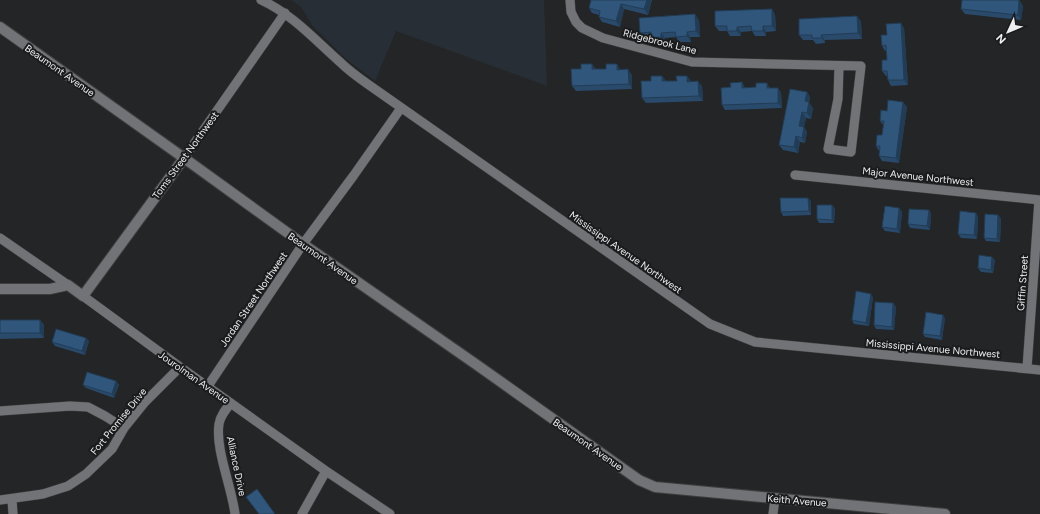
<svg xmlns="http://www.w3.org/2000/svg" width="1040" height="514" font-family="Figtree,sans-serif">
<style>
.built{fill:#282e35}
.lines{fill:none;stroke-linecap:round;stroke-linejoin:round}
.minor-casing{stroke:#3e4040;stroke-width:10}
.tertiary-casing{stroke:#3e4040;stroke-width:12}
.minor{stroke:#717376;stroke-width:9}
.tertiary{stroke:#717376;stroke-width:10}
.wall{fill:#294a6a}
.shaded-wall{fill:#223c56}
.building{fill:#30567b;stroke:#223c56}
.labels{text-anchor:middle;stroke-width:4;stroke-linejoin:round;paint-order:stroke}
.street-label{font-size:10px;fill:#eeeff0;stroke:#1a1b1d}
</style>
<rect width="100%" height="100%" fill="#232526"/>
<!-- built -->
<path class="built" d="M291 0H544L547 86 396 31 375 81 346 59 312 25 301 7Z"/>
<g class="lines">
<defs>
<path id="minor" d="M261 0C292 14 315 40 340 62 349 71 359 78 369 85L710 324 755 342 1040 370
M570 0 571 12 576 22 582 28 603 38 692 62 861 66 851 152 828 149 838 99 839 66
M184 158 285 13
M795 175 1040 200
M0 238 68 285
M83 296 180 367 326 471 390 514
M1027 368 1039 200
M208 386 303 244 354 175 401 108
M231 403C226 409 220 416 219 424 215 449 232 488 235 514
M0 411 70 406 88 407 105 416 124 428
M12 499 13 514
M0 500 43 494 68 486 86 474 112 449 124 428 145 402 180 367
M302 514 326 471
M773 514 775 498"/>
<path id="tertiary" d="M0 27 184 158 303 244 477 365 639 480 655 487 945 514
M0 289H50L68 285 83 296 184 158"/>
</defs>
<!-- minor casing -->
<use href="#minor" class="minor-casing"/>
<!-- tertiary casing -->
<use href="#tertiary" class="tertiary-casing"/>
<!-- minor -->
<use href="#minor" class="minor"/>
<!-- tertiary -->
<use href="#tertiary" class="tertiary"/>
</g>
<!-- wall -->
<path class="wall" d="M591 0H652L648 15 624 9 620 27 602 22 599 17V15L592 13 589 8Z
M1019 0 1023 6 1021 20 965 14 961 9Z
M775 14 776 31 766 32V36H755L752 31 741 32V36H730L727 31H719L715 26Z
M857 16 861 22 862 39 825 40V43L816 44 813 40H803L799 35Z
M699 20 700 37H690L691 42H679L676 37 665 38V42L655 43 651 37 643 38 640 33Z
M904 28 908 85 891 86 888 80 887 76H886L882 71 887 60 886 51H885L882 46 887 35Z
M596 69 620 70 632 75V89L576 91 572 86Z
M662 76 666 81 691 82 702 86 703 101 646 103 642 98Z
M742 82 745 88H778L781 93 782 108 725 110 722 105Z
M807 92 810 97 809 103 813 108 811 119 806 118 804 127 807 132 805 143 800 142 798 153 783 150 779 145Z
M903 102 907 107 899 163 882 161 879 156V151L876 146 882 135 884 126 880 121 887 111Z
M811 201V215L783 216 781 212Z
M832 205 835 209 834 223H819L817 219Z
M899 208 902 212 900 233 885 231 882 227Z
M929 210 931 214 930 230 910 228 908 224Z
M978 216 977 239 961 238 958 234Z
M1001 218 1000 242 986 241 984 238Z
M995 260 993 273 981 272 978 268Z
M873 297 869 326 854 324 852 320Z
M893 303 896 307 894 330 876 329 874 325Z
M945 318 942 340 925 337 923 334Z
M0 320H40L44 325V338L0 339Z
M89 341 85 355 55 346 52 342Z
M116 381 119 385 114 398 86 388 83 385Z"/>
<!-- shaded-wall -->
<path class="shaded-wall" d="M647 0H652L648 15 644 9Z
M1019 0 1023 6 1021 20 1018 15Z
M621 4 624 9 620 27 616 21Z
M772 9 775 14 776 31 772 26Z
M695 14 699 20 700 37 696 31Z
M857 16 861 22 862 39 858 33Z
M901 23 904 28 908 85 904 80Z
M763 26 766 32V36L763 31Z
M737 27 741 32V36L737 31Z
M687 32 690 37 691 42 687 36Z
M661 33 665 38V42L661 37Z
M821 35 825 40V43L822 38Z
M592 64 596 69H592Z
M617 64 620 69 617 70Z
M628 69 632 75V89L629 84Z
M662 76 666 81H662Z
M687 76 691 81 687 82Z
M698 81 702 86 703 101 699 96Z
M742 82 745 88H742Z
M767 83 770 88H767Z
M778 88 781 93 782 108 778 103Z
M807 92 810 97 809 103 813 108 811 119 807 113 805 101Z
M903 102 907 107 899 163 896 158Z
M802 112 806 118 804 127 807 132 805 143 802 138 799 126Z
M796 136 800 142 798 153 794 147Z
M808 198 811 201V215L809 211Z
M832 205 835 209 834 223 832 220Z
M899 208 902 212 900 233 897 229Z
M929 210 931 214 930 230 927 226Z
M976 213 978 216 977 239 974 235Z
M998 215 1001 218 1000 242 997 239Z
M992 257 995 260 993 273 991 270Z
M871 294 873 297 869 326 866 323Z
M893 303 896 307 894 330 892 327Z
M943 315 945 318 942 340 940 336Z
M40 320 44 325V338L40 333Z
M86 338 89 341 85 355 82 351Z
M116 381 119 385 114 398 112 394Z"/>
<!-- building -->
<path class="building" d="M591 0H647L644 9 621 4 616 21 599 17 600 11 589 8Z
M962 0H1019L1018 15 961 9Z
M772 9V26H763V31H752L751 26 737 27V31H727V26H715V11Z
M695 14 696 31 687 32V36L676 37 675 32 661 33V37L651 38V32L640 33 639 18Z
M857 16 858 33 821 35 822 38H812V35H799V19Z
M901 23 904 80H888L887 71H882V60H887L886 45 882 46 881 35H887L886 24Z
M581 64H592V69H606V64H617V70L628 69 629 84 572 86 571 69H581Z
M651 76H662V81H677L676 76H687V82L698 81 699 96 642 98 641 81H651Z
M742 82V88L756 87V83H767V88H778V103L722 105 721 88 731 87 730 83Z
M790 89 807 92 805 101 809 102 807 113 802 112 799 126 804 127 802 138 796 136 794 147 779 145Z
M888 100 903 102 896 158 879 156 880 146H876L877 135H882L884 121H880L881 110 887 111Z
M780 198H808L809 211 781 212Z
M817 205H832V220L817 219Z
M885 206 899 208 897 229 882 227Z
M909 209 929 210 927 226 908 224Z
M960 211 976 213 974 235 958 234Z
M985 214 998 215 997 239 984 238Z
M979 255 992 257 991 270 978 268Z
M856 291 871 294 866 323 852 320Z
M875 302 893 303 892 327 874 325Z
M926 312 943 315 940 336 923 334Z
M0 320H40V333H0Z
M56 329 86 338 82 351 52 342Z
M87 372 116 381 112 394 83 385Z
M257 489 275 514H259L246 497Z"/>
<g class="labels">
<!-- street labels -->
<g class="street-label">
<text transform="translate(660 41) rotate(14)" y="4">Ridgebrook Lane</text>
<text transform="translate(60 70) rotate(35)" y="4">Beaumont Avenue</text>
<text transform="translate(185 155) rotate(-54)" y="4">Toms Street Northwest</text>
<text transform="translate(918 176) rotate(6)" y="4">Major Avenue Northwest</text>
<text transform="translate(626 252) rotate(35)" y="4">Mississippi Avenue Northwest</text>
<text transform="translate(323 258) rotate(35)" y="4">Beaumont Avenue</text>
<text transform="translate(1022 283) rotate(-86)" y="4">Giffin Street</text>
<text transform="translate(253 299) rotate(-56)" y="4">Jordan Street Northwest</text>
<text transform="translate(933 348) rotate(5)" y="4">Mississippi Avenue Northwest</text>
<text transform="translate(194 377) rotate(35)" y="4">Jourolman Avenue</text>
<text transform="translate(118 421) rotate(-51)" y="4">Fort Promise Drive</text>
<text transform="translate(588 444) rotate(35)" y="4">Beaumont Avenue</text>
<text transform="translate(237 466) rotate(78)" y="4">Alliance Drive</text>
<text transform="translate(797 500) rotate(5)" y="4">Keith Avenue</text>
</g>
</g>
<!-- north arrow -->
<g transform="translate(1008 32) rotate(226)" stroke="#1a1b1d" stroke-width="3" paint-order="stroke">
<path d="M0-3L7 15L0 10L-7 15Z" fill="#eeeff0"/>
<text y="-6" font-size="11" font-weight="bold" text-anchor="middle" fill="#eeeff0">N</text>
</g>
</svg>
